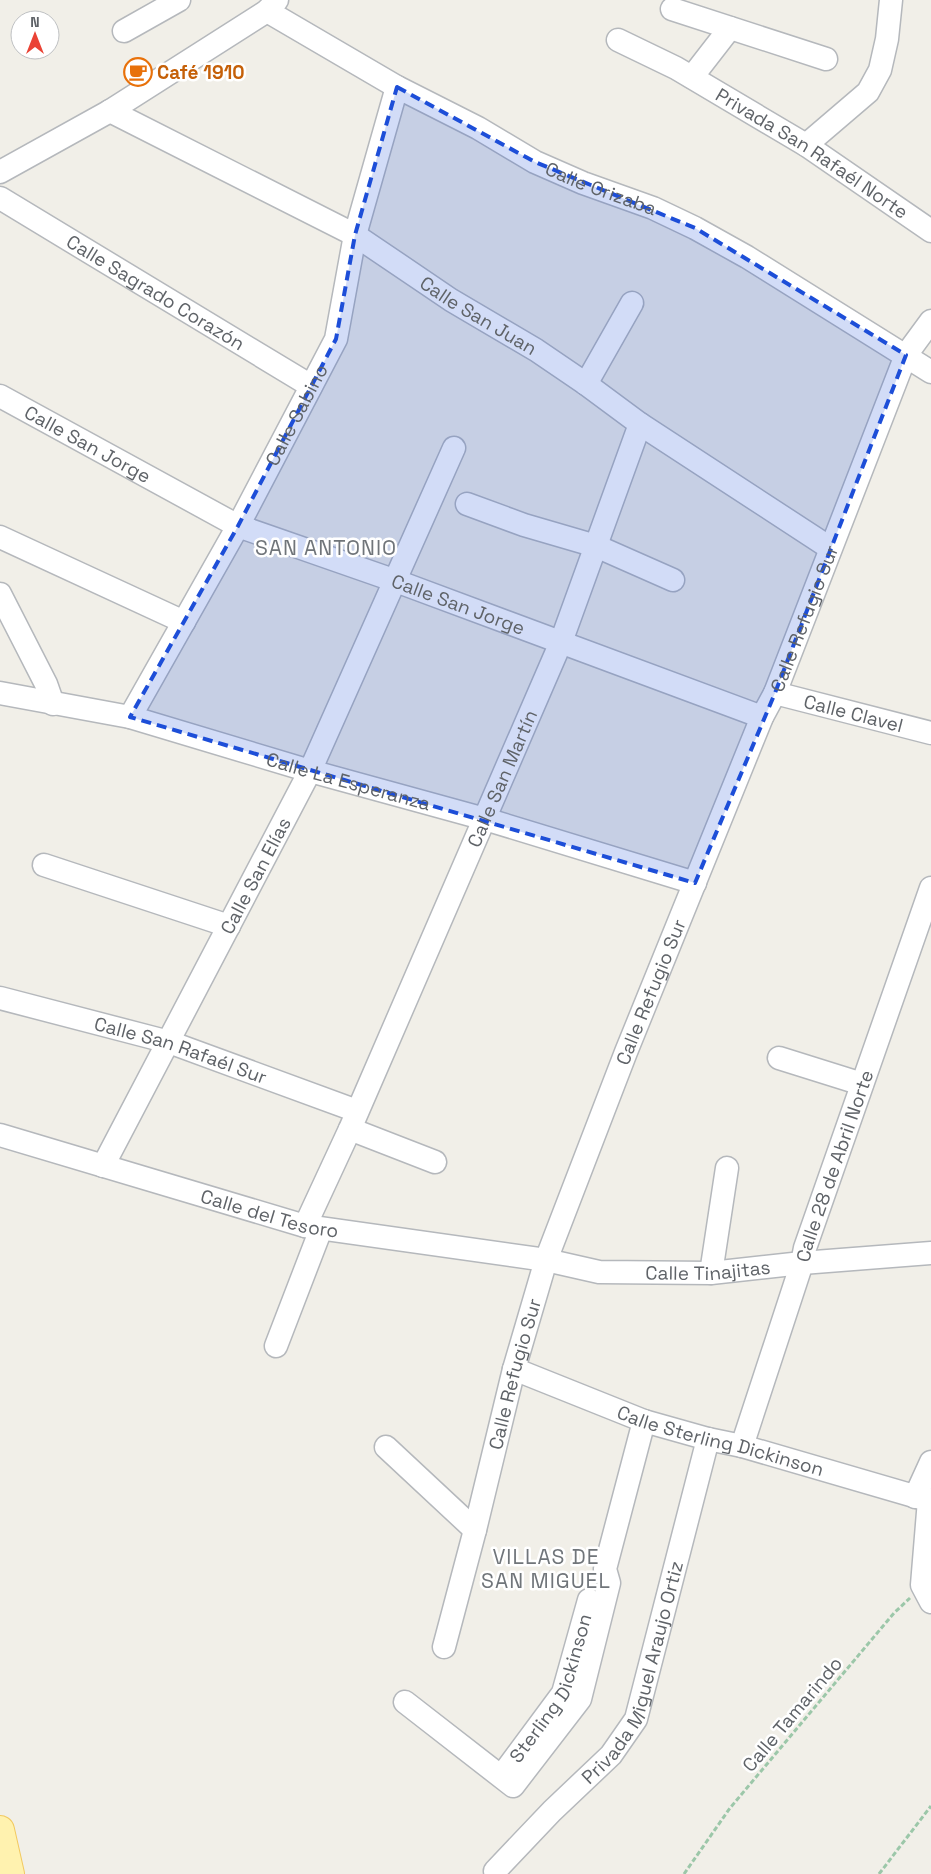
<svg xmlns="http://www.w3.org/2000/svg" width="931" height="1874" font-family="'Space Grotesk',sans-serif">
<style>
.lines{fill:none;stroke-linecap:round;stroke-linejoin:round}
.minor-casing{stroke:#b5b8bc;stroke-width:25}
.major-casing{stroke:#f2c960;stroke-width:30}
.path{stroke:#9cc7a9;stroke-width:3;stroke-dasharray:5 2.5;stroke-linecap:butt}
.minor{stroke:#fff;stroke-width:22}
.major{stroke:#fff2af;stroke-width:28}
.marked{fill:#1d4ed8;fill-opacity:0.2;stroke:#1d4ed8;stroke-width:4;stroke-dasharray:10 6;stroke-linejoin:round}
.labels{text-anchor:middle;stroke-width:5;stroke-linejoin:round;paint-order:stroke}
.food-label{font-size:19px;font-weight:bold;fill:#c56008;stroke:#fff;text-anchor:start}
.street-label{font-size:19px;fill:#5f6368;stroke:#fff}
.quarter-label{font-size:21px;letter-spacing:1px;fill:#70757a;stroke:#fff}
</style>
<rect width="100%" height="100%" fill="#f1efe8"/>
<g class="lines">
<defs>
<g id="minor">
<path d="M672 9 826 59"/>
<path id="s1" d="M267 11 397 87 478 128 535 162 583 183 653 208 695 228 747 257 931 372"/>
<path d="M124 31 179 0"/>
<path id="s2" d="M618 40 676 68 806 145 931 231"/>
<path d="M692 77 730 28"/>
<path id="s3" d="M110 111 355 235 451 300 536 350 586 384 640 424 830 548"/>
<path d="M806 145 868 92 880 70 887 39 891 0"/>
<path d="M0 172 110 111 267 11 277 0"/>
<path id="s4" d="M0 198 311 386"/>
<path d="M586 384 632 303"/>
<path id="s5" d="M0 396 238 526 396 581 762 717"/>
<path d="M467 504 524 525 596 546 673 580"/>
<path d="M0 537 184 622"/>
<path d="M0 594 46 684 53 704"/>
<path id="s6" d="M0 693 130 717 310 771 485 819 695 883"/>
<path id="s7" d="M775 693 931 733"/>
<path id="s8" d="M130 717 238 526 336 339 355 235 397 87"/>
<path d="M44 865 229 926"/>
<path id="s9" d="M0 998 169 1042 357 1111"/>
<path d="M779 1058 862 1084"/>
<path d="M350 1129 435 1162"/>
<path id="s10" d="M0 1135 305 1226 546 1260 599 1272 711 1273 802 1263 931 1253"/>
<path id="s11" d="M103 1166 310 771 454 448"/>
<path id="s12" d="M305 1226 350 1129 561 642 640 424"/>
<path d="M711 1273 727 1168"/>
<path d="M276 1346 321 1229"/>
<path id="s13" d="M514 1369 644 1421 708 1439 742 1446 931 1501"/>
<path id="s14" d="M742 1446 802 1263 805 1248 931 888"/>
<path d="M386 1447 475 1530"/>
<path d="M915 1497 931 1462"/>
<path d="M929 1500 922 1585 931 1602"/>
<path id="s15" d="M444 1647 475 1530 514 1369 546 1260 626 1052 762 717 775 693 906 355 931 321"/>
<path d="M405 1702 513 1786 580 1699 609 1583 605 1569 644 1421"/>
<path id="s16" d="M503 1774 563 1693 589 1600"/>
<path id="s17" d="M495 1871 552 1811 611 1755 636 1719 708 1439"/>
</g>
<path id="major" d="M0 1830 10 1874"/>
</defs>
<!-- minor casing -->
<use href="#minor" class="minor-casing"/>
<!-- major casing -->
<use href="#major" class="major-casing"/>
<!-- path -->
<path class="path" d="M684 1874 730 1808 894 1613 910 1598
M879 1874 931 1806"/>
<!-- minor -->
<use href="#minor" class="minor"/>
<!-- major -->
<use href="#major" class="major"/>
</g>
<!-- marked area -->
<path class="marked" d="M397 87 535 162 695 228 906 355 775 693 695 883 130 717 238 526 336 339 355 235Z"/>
<!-- icons -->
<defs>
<symbol id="cafe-ring" viewBox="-11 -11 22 22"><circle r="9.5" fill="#fff" stroke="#e8710a" stroke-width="1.5"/><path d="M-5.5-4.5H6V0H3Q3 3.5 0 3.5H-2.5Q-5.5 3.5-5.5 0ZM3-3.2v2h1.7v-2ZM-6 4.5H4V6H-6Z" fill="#e8710a"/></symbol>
</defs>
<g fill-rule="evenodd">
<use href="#cafe-ring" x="122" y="56" width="32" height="32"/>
</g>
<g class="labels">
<!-- food labels -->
<g class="food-label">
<text x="157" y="79">Café 1910</text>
</g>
<!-- street labels -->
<g class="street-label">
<text dy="7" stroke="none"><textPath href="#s2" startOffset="225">Privada San Rafaél Norte</textPath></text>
<text dy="7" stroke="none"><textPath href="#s1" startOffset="379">Calle Orizaba</textPath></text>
<text dy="7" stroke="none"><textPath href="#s4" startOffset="182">Calle Sagrado Corazón</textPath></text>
<text dy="7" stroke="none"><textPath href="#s3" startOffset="422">Calle San Juan</textPath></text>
<text dy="7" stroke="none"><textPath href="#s8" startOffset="345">Calle Sabino</textPath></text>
<text dy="7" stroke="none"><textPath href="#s5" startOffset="100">Calle San Jorge</textPath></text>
<text dy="7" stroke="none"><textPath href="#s5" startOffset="505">Calle San Jorge</textPath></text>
<text dy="7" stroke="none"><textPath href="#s15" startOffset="1092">Calle Refugio Sur</textPath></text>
<text dy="7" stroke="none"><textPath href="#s7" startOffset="81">Calle Clavel</textPath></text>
<text dy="7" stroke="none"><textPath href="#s12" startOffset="489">Calle San Martín</textPath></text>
<text dy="7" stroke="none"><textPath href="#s6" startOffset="360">Calle La Esperanza</textPath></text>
<text dy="7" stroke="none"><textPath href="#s11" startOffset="328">Calle San Elías</textPath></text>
<text dy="7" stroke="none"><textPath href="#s15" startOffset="688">Calle Refugio Sur</textPath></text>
<text dy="7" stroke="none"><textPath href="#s9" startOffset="188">Calle San Rafaél Sur</textPath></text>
<text dy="7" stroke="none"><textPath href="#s14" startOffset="295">Calle 28 de Abril Norte</textPath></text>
<text dy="7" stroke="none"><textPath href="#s10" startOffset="281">Calle del Tesoro</textPath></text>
<text dy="7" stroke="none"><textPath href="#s10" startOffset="725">Calle Tinajitas</textPath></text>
<text dy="7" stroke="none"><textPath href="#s15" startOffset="282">Calle Refugio Sur</textPath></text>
<text dy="7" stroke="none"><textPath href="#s13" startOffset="219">Calle Sterling Dickinson</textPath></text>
<text dy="7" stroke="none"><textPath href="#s17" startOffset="249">Privada Miguel Araujo Ortiz</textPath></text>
<text dy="7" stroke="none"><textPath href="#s16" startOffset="100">Sterling Dickinson</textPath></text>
<text transform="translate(792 1714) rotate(-50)" y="7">Calle Tamarindo</text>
</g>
<!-- quarter labels -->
<g class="quarter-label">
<text x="326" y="555">SAN ANTONIO</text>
<text x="546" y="1564">VILLAS DE<tspan x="546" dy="24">SAN MIGUEL</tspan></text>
</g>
</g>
<!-- north arrow -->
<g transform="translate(35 35)"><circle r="24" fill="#ffffff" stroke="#bfc1c3"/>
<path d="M0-4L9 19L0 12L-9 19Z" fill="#ea4335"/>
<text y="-8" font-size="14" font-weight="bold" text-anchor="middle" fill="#5f6368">N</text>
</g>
</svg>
